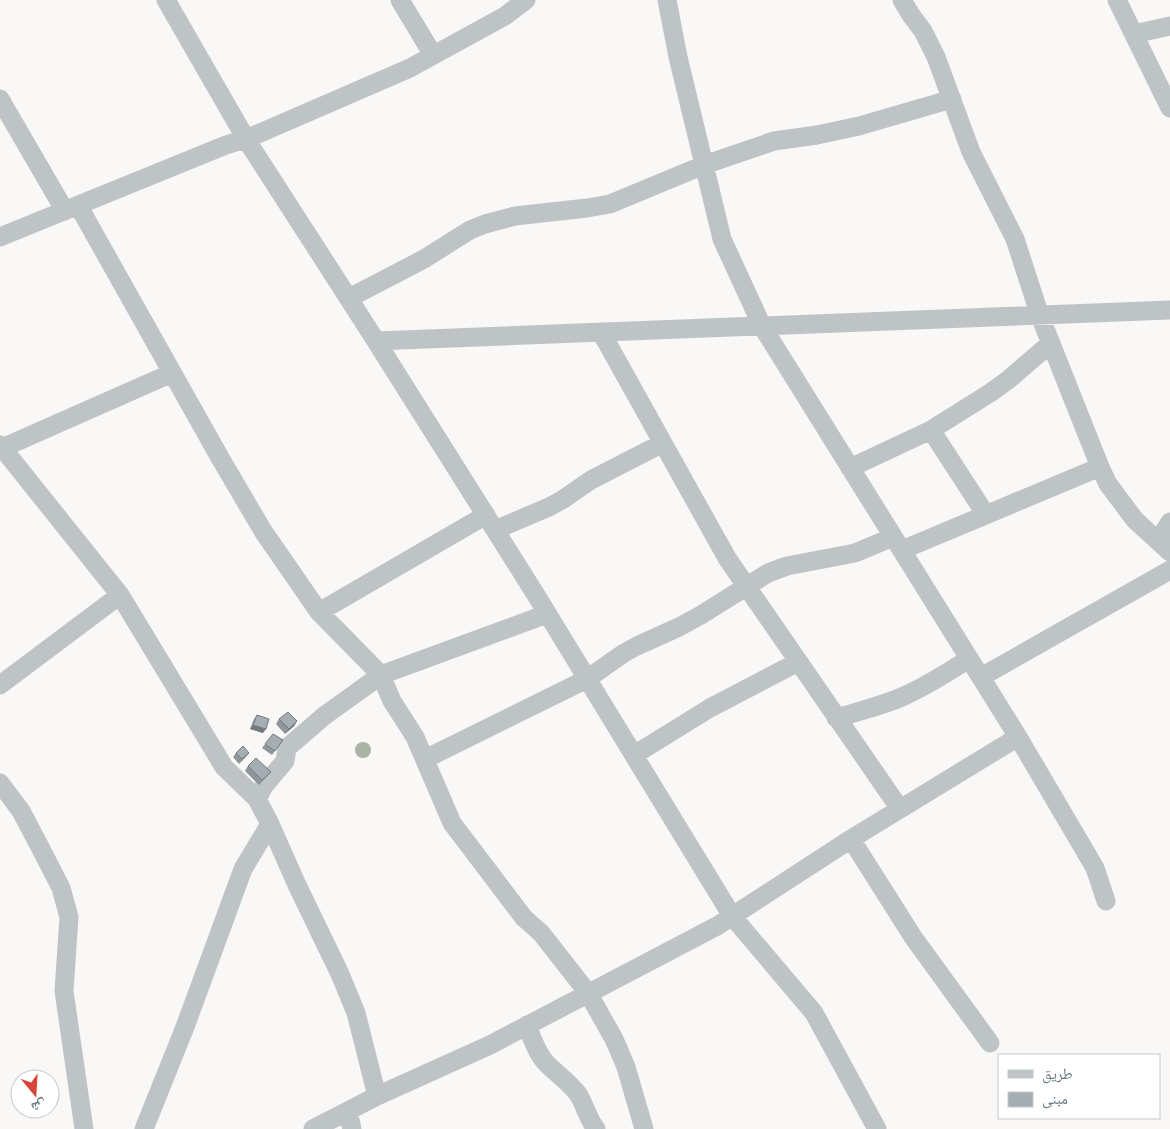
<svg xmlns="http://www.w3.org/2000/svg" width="1170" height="1129" font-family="'Alegreya Sans','Noto Naskh Arabic',sans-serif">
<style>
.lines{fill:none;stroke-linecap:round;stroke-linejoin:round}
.street{stroke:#bec4c6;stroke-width:19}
.tree{fill:#abb2a6}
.wall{fill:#8e969a}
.shaded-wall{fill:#747a7d}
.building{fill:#a5afb3;stroke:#747a7d}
</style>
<rect width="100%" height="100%" fill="#f9f8f7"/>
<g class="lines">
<!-- street -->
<path class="street" d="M166 0 246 139 376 341 536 595 732 916 814 1013 877 1129
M400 0 433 55
M667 0 678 57 722 239 762 326 1018 737 1095 868 1106 901
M902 0 911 15 923 31 936 57 971 152 1015 239 1040 316 1100 467 1108 484 1135 520 1170 552
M1117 0 1170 108
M1134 34 1170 26
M0 99 65 211
M78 205 219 456 263 531 319 612 381 675 392 701 415 737 452 823 524 918 541 933 588 993 614 1039 626 1067 644 1129
M0 237 226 145 246 139 410 68 505 16 526 0
M349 298 424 259 470 230 485 224 515 216 587 208 610 204 704 165 774 141 817 135 859 126 952 99
M601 332 727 558 900 809
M376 341 1170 310
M931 430 986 515
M0 445 120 595 224 767 257 799 270 824 297 885 340 974 356 1013 377 1096
M0 449 172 373
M850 468 931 430 990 393 1008 380 1051 343
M495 530 549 507 562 500 591 480 663 443
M1158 541 1170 522
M902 550 1100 467
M319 612 486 515
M981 677 1170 570
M0 685 120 595
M836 718C859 711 882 706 904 696 927 686 948 672 969 659
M634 755 710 708 798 662
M425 759 587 679 624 653 637 646 679 627 701 615 768 573 787 566 855 553 893 537
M0 783 21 811 41 849 61 888 69 917 64 991 84 1129
M257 799 264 786 285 761 287 748 324 716 381 675 547 614
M851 839 913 937 990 1043
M527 1025C532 1038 537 1054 547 1064 557 1074 569 1082 578 1094 585 1105 588 1119 596 1129
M348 1111 352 1129
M144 1129 185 1027 243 869 270 824
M313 1129 377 1096 490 1045 717 926 851 839 1018 737"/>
</g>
<!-- trees -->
<circle class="tree" cx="363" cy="750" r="8"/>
<!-- wall -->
<path class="wall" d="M257 715 263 733 250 729 254 719Z
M279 719 297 721 294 726 285 734 276 724Z
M273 734 283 740 272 755 262 748Z
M236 753H249L246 757 239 764 233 757Z
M248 766 271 772 259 785 245 771Z"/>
<!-- shaded-wall -->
<path class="shaded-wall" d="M297 721 294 726 285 734 289 729Z
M253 725 266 729 263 733 250 729Z"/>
<!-- building -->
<path class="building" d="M288 712 297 721 289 729 279 719Z
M257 715 269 719 266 729 253 725Z
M273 734 283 740 275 751 265 744Z
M243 746 249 753 242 759 236 753Z
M256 758 271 772 262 780 248 766Z"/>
<!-- legend -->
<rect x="998" y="1054" width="162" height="65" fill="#ffffff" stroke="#c2c9cc"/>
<rect x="1008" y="1070" width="25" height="8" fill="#bec4c6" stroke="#c2c9cc"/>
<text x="1042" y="1079" font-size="15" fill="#66787f">طريق</text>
<rect x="1008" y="1092" width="25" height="15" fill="#a5afb3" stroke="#c2c9cc"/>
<text x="1042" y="1104" font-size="15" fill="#66787f">مبنى</text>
<!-- north arrow -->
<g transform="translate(35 1094) rotate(162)"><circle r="24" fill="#ffffff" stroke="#c2c9cc"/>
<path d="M0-4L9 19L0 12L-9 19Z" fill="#d74638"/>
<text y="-8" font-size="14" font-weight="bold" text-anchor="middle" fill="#66787f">ش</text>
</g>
</svg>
